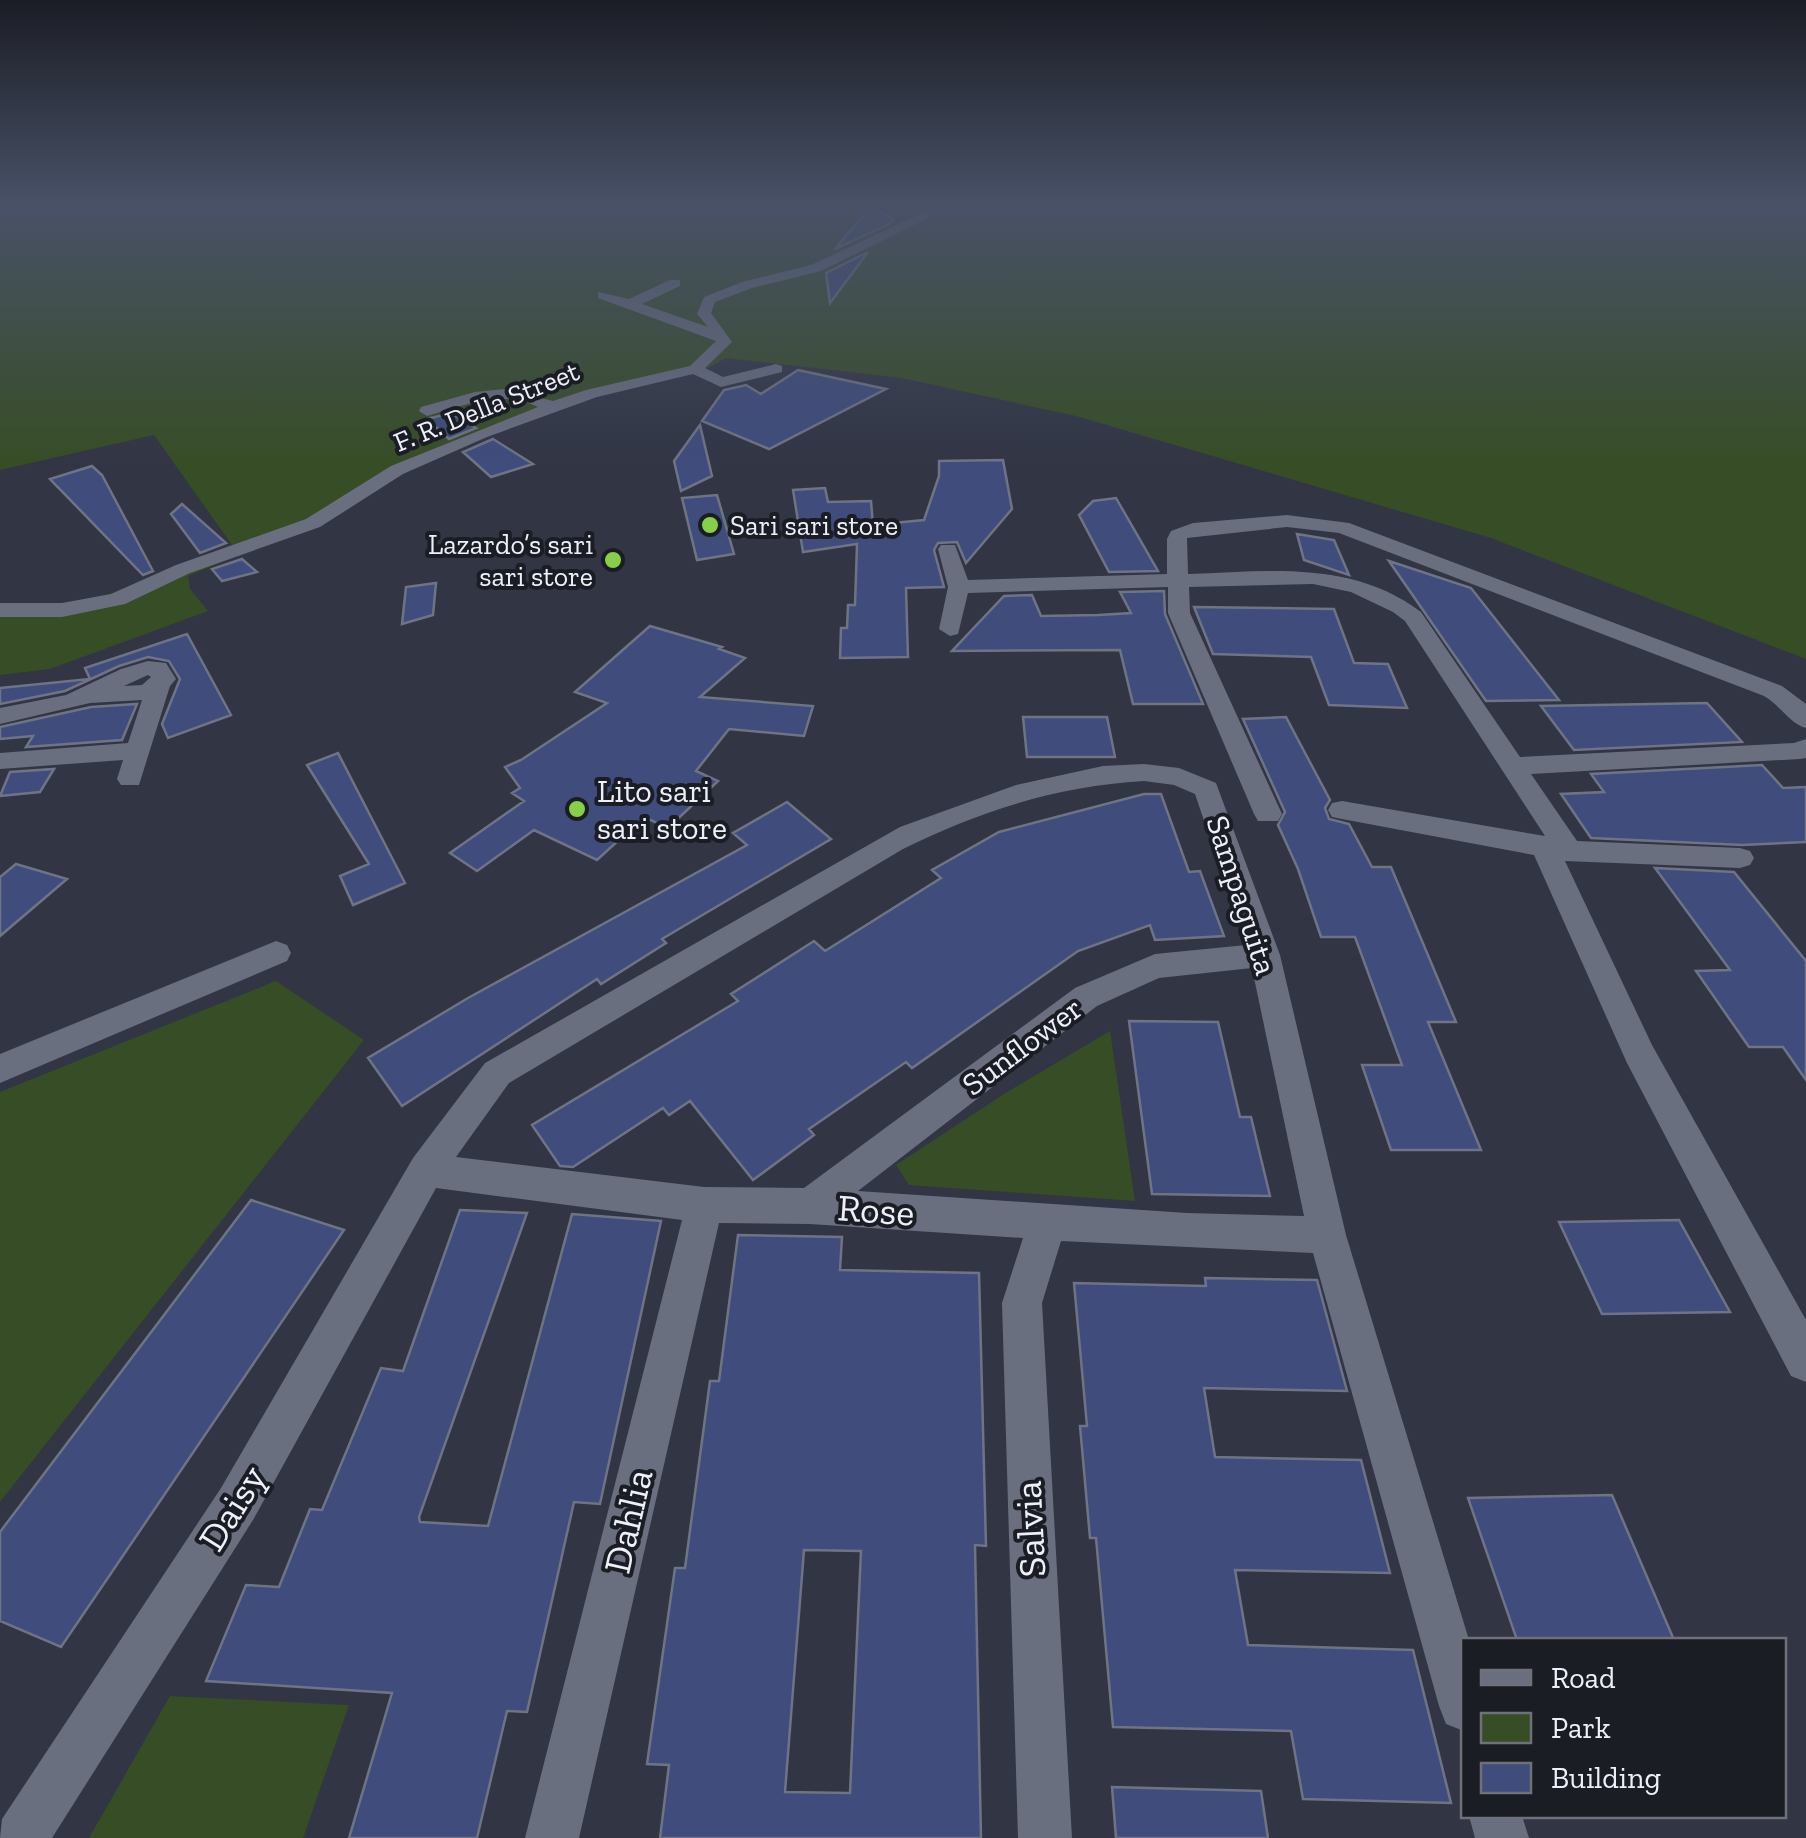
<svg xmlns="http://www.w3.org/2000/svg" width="1806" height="1838" font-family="'Zilla Slab',serif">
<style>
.green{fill:#374d26}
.building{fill:#3f4c7c;stroke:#6e7485;stroke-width:2.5;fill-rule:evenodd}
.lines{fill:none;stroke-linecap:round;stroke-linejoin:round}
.minor{fill:#6a6f80;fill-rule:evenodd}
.poi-dot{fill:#88cf49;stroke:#1b1d24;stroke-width:4}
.labels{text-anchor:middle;stroke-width:8;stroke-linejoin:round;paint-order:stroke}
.far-street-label{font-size:28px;fill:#edf0fa;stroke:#1b1d24}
.far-poi-label{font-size:28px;fill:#edf0fa;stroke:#1b1d24;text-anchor:start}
.poi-label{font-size:32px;fill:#edf0fa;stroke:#1b1d24;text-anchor:start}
.street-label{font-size:32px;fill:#edf0fa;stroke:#1b1d24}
.near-street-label{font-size:38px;fill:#edf0fa;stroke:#1b1d24}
</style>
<rect width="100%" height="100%" fill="#313544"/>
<!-- green -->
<path class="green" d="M0 206H1806V659L1491 538 1076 416 902 378 726 358 698 373 622 388 554 409 429 460 281 537 188 576 190 589 208 611 50 669 0 675V605L57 606 102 597 232 545 154 435 0 470Z
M276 981 364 1040 0 1502V1092Z
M1110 1031 1135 1201 909 1185 896 1165 1007 1092Z
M170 1696 349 1705 303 1838H89Z"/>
<!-- building -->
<path class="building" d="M871 206 893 219 889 224 835 249Z
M868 252 830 303 826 273Z
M798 370 886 389 769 449 702 421 724 390 746 385 761 394Z
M451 413 476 428 449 439 427 419Z
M700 425 712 476 681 491 674 461Z
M493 439 533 464 491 477 463 452Z
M1003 460 1012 509 966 563 957 542 938 543 934 550 944 587 906 588 908 657 840 658 841 628H847L848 605H855L857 544 803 552 793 490 825 488 828 502 871 501 873 525 924 520 939 476V461Z
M92 466 102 475 153 571 143 575 50 479Z
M717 495 734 554 697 560 682 498Z
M1116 498 1158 571 1109 572 1079 515 1093 501Z
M182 504 226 543 200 553 171 514Z
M1297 534 1334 540 1349 575 1304 560Z
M242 559 257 572 222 581 212 569Z
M1389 561 1471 588 1559 700 1486 701Z
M436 583 433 615 402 624 406 587Z
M1164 591 1165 614 1203 704H1133L1120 650 952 651 1004 596 1032 595 1041 616 1098 615 1131 613 1120 592Z
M1194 607 1334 609 1354 663 1388 664 1407 708 1329 705 1311 657 1213 654Z
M650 626 722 647 719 649 745 658 700 697 813 706 804 736 729 729 696 771 718 781 668 828 644 817 597 860 534 830 477 871 450 853 524 801 512 793 520 788 505 767 521 760 607 703 575 692Z
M187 634 231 715 168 738 162 724 180 679 169 661 148 657 119 666 65 691 0 704V688L90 679 85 668Z
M1707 703 1742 742 1574 750 1541 706Z
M137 704 122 740 26 747 33 736 0 739V727L91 707Z
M1023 717H1107L1115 757H1027Z
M1286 717 1330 800 1325 808 1329 819 1349 824 1372 867H1391L1456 1022H1428L1481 1150H1391L1362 1065H1402L1355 937H1321L1298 869 1278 825 1285 812 1243 719Z
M338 753 405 883 353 905 340 876 369 864 307 765Z
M1762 765 1783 788 1806 787V842L1742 845 1591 838 1561 794 1604 792 1591 774Z
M54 769 40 792 0 796 10 772Z
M1144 794H1161L1189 872 1200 871 1224 936 1155 940 1150 925 1078 951 912 1068 906 1062 809 1129 814 1135 753 1180 690 1101 669 1115 663 1108 573 1167 560 1166 532 1125 738 1001 731 994 814 941 825 951 941 878 932 870 999 832Z
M787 802 831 839 662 939 666 943 601 984 597 979 402 1106 368 1058 468 998 747 845 733 833Z
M16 864 67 879 0 936V877Z
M1655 868 1734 872 1806 961V1080L1783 1047H1749L1696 971 1730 970Z
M1129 1021 1218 1022 1240 1117H1251L1270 1196 1152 1194Z
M251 1200 344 1230 61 1647 0 1621V1532Z
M460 1210 527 1213 419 1517 420 1522 488 1526 572 1214 661 1221 600 1504 574 1502 527 1712 507 1711 477 1838H349L392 1693 206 1681 246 1585 279 1587 310 1509 322 1510 381 1368 403 1371Z
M1679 1220 1730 1312 1602 1314 1559 1222Z
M738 1235 842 1237 840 1270 979 1273 986 1546 975 1545 981 1838H660L669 1765 647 1764 675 1568H685L710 1381H719ZM804 1550 861 1551 850 1793 785 1792Z
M1205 1278 1317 1280 1347 1391 1204 1388 1215 1457 1361 1460 1390 1573 1235 1570 1248 1645 1413 1650 1451 1803 1303 1799 1291 1731 1113 1727 1096 1538H1090L1080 1426H1087L1074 1283 1206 1286Z
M1612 1495 1674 1640H1517L1468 1498Z
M1112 1787 1261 1791 1268 1838H1116Z"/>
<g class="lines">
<!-- minor -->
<path class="minor" d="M926 211 930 217 821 271 752 288 715 302 711 313 732 342 705 368 723 377 776 364 782 366V372L721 387 693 374 597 397 487 437 403 474 320 527 190 573 125 604 62 617H0V603H62L111 594 176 565 306 519 391 466 538 407C501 389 463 406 427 416L419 411 421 407 475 392 505 389 553 401 586 390 690 366 716 341 598 298V292L629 299 670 280H680V286L642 304 708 327 697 314 704 297 742 282 811 265Z
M1287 515 1349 523 1782 686 1806 704V728C1790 724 1780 705 1764 696L1339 533 1287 527 1187 538 1188 574C1269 571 1353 560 1421 612L1520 757 1794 743 1806 739V758L1800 759 1531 774 1577 841 1740 848 1750 851 1754 858 1750 865 1740 868 1565 861 1652 1045 1806 1320V1382L1791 1376 1627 1063 1534 855 1342 819 1332 817 1328 810 1332 803 1342 801 1545 836 1405 621 1393 612 1351 592 1313 584 1189 587 1190 613 1282 814 1278 821H1258L1254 814 1168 613V587L968 593 958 634 950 636 939 629 948 587 938 549 941 545H955L968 580 1167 574V539L1171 531 1193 523Z
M148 661 166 663 176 679 170 686 139 785H121L117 779 123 760 0 769V753L128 743 142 700 90 703 0 724V708L66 695 121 669ZM148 675 151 677 142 685 124 686Z
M1144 764 1179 768 1216 783 1280 955 1346 1235 1469 1640H1464V1731L1446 1724 1439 1706 1313 1253 1061 1241 1042 1303 1072 1838H1018L1002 1303 1023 1238 810 1224 719 1223 579 1838H525L682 1220 436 1188 253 1520 52 1838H0L2 1819 221 1488 413 1158 485 1063 900 827 1016 785 1103 766ZM1144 781 1174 785 1195 794 1246 945 1155 954 1075 988 804 1188 704 1187 456 1157 509 1083 903 849C979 811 1058 786 1144 781ZM1252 968 1304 1216 1187 1213 858 1191 1097 1006 1159 978Z
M276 941 287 945 291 953 287 961 0 1083V1054Z
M1469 1816H1522L1529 1838H1475Z"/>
</g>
<!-- sky -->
<linearGradient id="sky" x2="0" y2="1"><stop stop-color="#1b1d25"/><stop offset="0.44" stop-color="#485167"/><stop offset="1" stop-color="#485167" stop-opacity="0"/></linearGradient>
<rect width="1806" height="463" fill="url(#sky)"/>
<!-- markers -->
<g class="poi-dot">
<circle cx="710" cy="525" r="10"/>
<circle cx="613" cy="560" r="10"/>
<circle cx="577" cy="809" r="10"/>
</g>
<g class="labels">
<!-- far-street labels -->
<g class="far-street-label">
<text transform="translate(486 406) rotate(-22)" y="10">F. R. Della Street</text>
</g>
<!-- far-poi labels -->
<g class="far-poi-label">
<text x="730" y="535">Sari sari store</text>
<text x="593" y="554" text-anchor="end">Lazardo’s sari<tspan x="593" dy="32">sari store</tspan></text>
</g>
<!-- poi labels -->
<g class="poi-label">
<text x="597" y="802">Lito sari<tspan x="597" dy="37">sari store</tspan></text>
</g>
<!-- street labels -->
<g class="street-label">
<text transform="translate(1242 895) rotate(72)" y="11">Sampaguita</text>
<text transform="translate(1022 1046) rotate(-37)" y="11">Sunflower</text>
</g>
<!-- near-street labels -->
<g class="near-street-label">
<text transform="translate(876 1210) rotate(4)" y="13">Rose</text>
<text transform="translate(232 1508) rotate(-58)" y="13">Daisy</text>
<text transform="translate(628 1521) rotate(-77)" y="13">Dahlia</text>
<text transform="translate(1030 1529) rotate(-93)" y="13">Salvia</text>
</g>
</g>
<!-- legend -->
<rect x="1461" y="1638" width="325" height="180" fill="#1b1d24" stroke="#6f717a" stroke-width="2.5"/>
<rect x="1481" y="1670" width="50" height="15" fill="#6a6f80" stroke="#6f717a" stroke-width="2.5"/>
<text x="1551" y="1688" font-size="30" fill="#edf0fa">Road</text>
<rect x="1481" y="1713" width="50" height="30" fill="#374d26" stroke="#6f717a" stroke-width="2.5"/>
<text x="1551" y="1738" font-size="30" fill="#edf0fa">Park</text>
<rect x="1481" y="1763" width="50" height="30" fill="#3f4c7c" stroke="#6f717a" stroke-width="2.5"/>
<text x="1551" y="1788" font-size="30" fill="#edf0fa">Building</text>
</svg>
